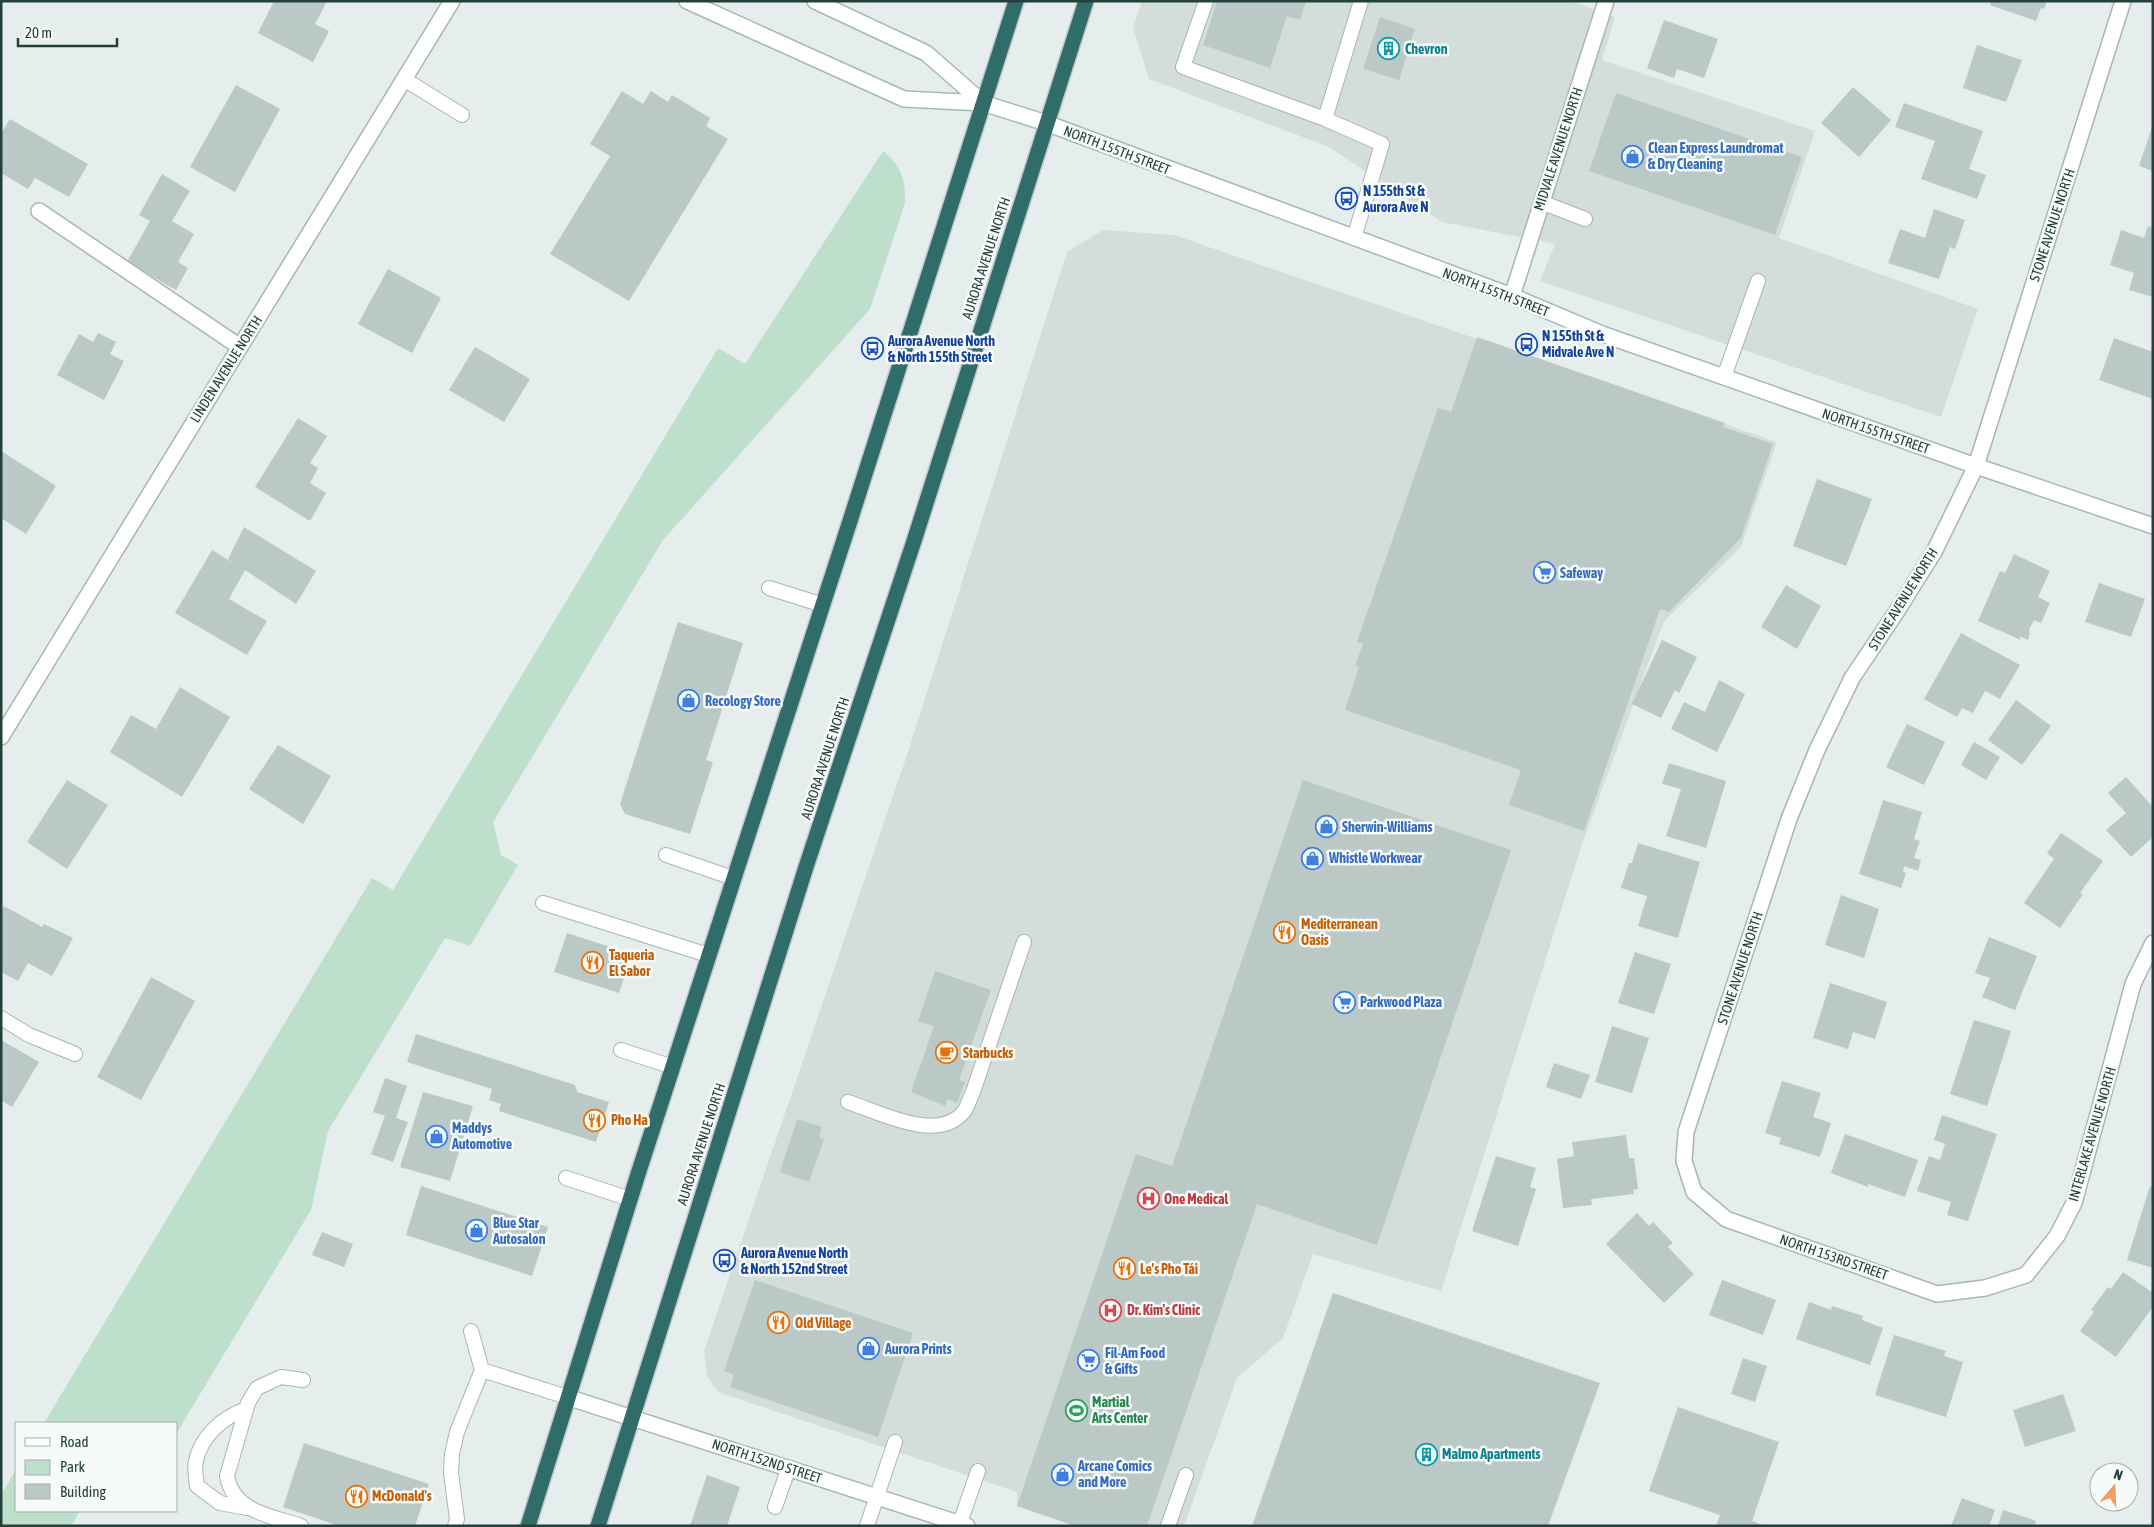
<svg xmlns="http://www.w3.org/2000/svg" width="2154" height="1527" font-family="'Asap Condensed',sans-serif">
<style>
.built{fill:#d3dedb}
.green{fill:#bfdfcd}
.building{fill:#bac9c5}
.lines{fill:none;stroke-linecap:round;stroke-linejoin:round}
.lane-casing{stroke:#a7b6b4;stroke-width:16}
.street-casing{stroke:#a7b6b4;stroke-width:18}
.secondary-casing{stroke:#a3bab6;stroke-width:18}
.highway-casing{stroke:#c2cac9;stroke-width:18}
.lane{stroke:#fff;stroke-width:14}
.street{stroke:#fff;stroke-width:15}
.secondary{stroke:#fff;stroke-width:15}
.highway{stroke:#306c6a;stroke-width:15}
.labels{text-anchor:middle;stroke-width:5;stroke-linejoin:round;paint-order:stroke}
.culture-label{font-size:14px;font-weight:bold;fill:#0d838f;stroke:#f6faf9;text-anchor:start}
.shop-label{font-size:14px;font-weight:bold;fill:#366cbe;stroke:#f6faf9;text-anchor:start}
.street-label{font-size:14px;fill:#24403d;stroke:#f6faf9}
.transit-label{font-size:14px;font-weight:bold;fill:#164399;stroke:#f6faf9;text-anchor:start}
.food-label{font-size:14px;font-weight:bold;fill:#c56008;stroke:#f6faf9;text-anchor:start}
.health-label{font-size:14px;font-weight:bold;fill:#be3a42;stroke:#f6faf9;text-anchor:start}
.leisure-label{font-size:14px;font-weight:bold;fill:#27864d;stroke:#f6faf9;text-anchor:start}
</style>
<rect width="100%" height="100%" fill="#e5eeec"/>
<!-- built -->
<path class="built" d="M1142 1H1570L1615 17 1602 60 1815 131 1779 238 1978 309 1941 417 1540 281 1555 244 1442 222 1329 147 1149 79 1133 27Z
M1103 230 1174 235 1777 442 1741 547 1664 621 1582 844 1441 1291 1313 1254 1283 1338 1237 1378 1184 1526H1075L1017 1506V1492L718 1392 707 1376 704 1351 908 752 1067 252Z"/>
<!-- green -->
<path class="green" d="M883 151C901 165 906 180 905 203L870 309 663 540 493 822 501 855 518 865 470 946 445 938 328 1131 311 1210 176 1434V1423H44L372 878 393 890 718 348 745 364Z
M16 1470V1511H80L71 1526H1V1495Z"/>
<!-- building -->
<path class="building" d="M274 1H327L315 24 329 31 313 62 258 33Z
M1217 1H1306L1300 20 1287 16 1270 68 1203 45Z
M1991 1H2047L2044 9 2041 8 2036 21 1990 5Z
M1380 17 1415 29 1399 80 1363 69Z
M1664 20 1718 39 1704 78 1677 69 1674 78 1647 68Z
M1977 45 2022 60 2006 102 1963 88Z
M236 85 280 109 235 192 190 167Z
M1853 87 1891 120 1859 157 1821 123Z
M622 91 643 104 651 91 668 102 672 95 710 118 706 126 728 139 629 301 550 254 610 156 590 144Z
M1616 93 1802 157 1775 235 1589 171Z
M1904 103 1983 131 1969 169 1986 175 1977 199 1921 179 1935 141 1895 127Z
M10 119 88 164 69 197 35 178 28 189 1 173V133Z
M2152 127H2153V171L2139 166Z
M162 174 190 191 172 221 194 234 178 262 188 268 176 290 127 262 150 221 139 215Z
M1934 209 1965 220 1955 249 1950 247 1939 279 1888 263 1900 229 1925 238Z
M2148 226 2153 228V297L2129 290 2134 273 2110 265 2121 230 2144 238Z
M388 269 441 298 412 353 358 324Z
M98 333 116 342 110 354 124 361 104 400 57 375 79 334 93 342Z
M1477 337 1725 423 1723 427 1773 444 1741 538 1669 612 1660 609 1584 831 1509 805 1521 770 1345 710 1359 667 1355 666 1363 644 1357 642 1438 408 1451 412Z
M2114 338 2153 352V399L2099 380Z
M475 347 530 379 504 422 449 390Z
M298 418 327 436 310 463 318 468 310 483 326 493 310 521 255 487Z
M1 451 56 486 26 534 1 518Z
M1817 479 1872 499 1846 566 1793 546Z
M244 527 316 571 296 604 245 570 229 599 267 621 247 655 175 613 212 550 233 563 228 559Z
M2014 554 2050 571 2038 597 2050 603 2041 623 2034 620 2029 630 2030 633 2028 640 2019 636 2021 640 1978 621 2000 571 2005 573Z
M2099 583 2145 599 2131 637 2085 622Z
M1786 585 1821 606 1797 649 1761 627Z
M678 622 743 643 706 760 713 762 690 834 625 814 620 804Z
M1961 633 2020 665 2000 699 1985 691 1973 713 1962 708 1957 717 1924 699Z
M1662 640 1697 657 1679 693 1675 690 1661 718 1632 704Z
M1719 680 1745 694 1717 752 1671 729 1684 702 1705 712Z
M180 687 230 717 182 797 110 752 131 715 156 729Z
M2016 700 2051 726 2022 765 1988 740Z
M1907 724 1945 742 1924 785 1886 767Z
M1974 742 2000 757 1986 780 1961 765Z
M278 745 331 776 303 824 249 789Z
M1669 763 1726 781 1706 848 1666 836 1681 789 1662 784Z
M2126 777 2153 807V837L2131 857 2106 830 2126 813 2108 793Z
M67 780 108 805 67 869 27 842Z
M1303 780 1511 850 1377 1245 1257 1204 1147 1526H1075L1017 1506 1136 1154 1172 1166Z
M1883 800 1922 812 1914 839 1920 841 1914 858 1921 860 1918 871 1904 866 1903 872 1906 873 1901 888 1859 874Z
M2061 833 2103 861 2080 893 2083 894 2060 928 2024 903 2054 859 2047 853Z
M1638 843 1700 862 1678 938 1638 926 1647 896 1621 888 1629 863H1632Z
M1841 895 1879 909 1864 958 1825 945Z
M4 906 42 927 44 924 73 938 52 976 28 963 18 981 1 972V910Z
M567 933 632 954 619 993 554 972Z
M1989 937 2037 956 2015 1010 1982 997 1990 978 1975 973Z
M1635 952 1671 964 1654 1014 1618 1003Z
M935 971 991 990 959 1080 965 1082 957 1103 947 1099 945 1106 911 1092 934 1026 918 1021Z
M151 977 195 1001 141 1100 97 1077Z
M1830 983 1887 1002 1875 1039 1853 1032 1848 1049 1813 1038Z
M1974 1020 2011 1031 1987 1106 1950 1094Z
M1612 1026 1649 1038 1632 1093 1595 1082Z
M416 1034 575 1085 577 1092 609 1102 596 1142 499 1111 501 1104 489 1100 492 1089 407 1062Z
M1 1040 39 1062 12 1107 1 1100Z
M1554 1063 1590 1075 1581 1099 1546 1087Z
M385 1078 407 1086 396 1118 408 1122 393 1162 371 1154 385 1116 373 1112Z
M1782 1081 1821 1093 1813 1117 1831 1123 1820 1157 1779 1144 1781 1138 1765 1133Z
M423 1092 473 1106 450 1181 400 1167Z
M1942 1115 1997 1134 1968 1221 1947 1215 1951 1202 1917 1191 1929 1156 1940 1160 1945 1144 1934 1140Z
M797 1119 822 1127 819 1137 824 1139 809 1182 780 1172Z
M1845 1134 1918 1160 1905 1197 1868 1184V1187L1831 1173Z
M1626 1135 1629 1158H1634L1638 1189 1633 1190 1634 1194 1591 1199 1592 1205 1563 1208 1557 1159 1574 1156 1572 1142Z
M1496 1156 1536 1168 1530 1187 1536 1189 1518 1246 1472 1231Z
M421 1186 548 1227 532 1276 406 1235Z
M2150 1186 2153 1187V1268L2127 1260Z
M1637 1213 1649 1226 1653 1222 1673 1243 1668 1247 1694 1274 1664 1303 1606 1244Z
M322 1232 353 1244 344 1267 312 1255Z
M2123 1272 2153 1293V1307L2116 1357 2080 1331 2094 1312 2091 1310 2108 1287 2111 1289Z
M755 1280 913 1333 878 1437 730 1387 734 1375 724 1371Z
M1722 1280 1776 1300 1763 1335 1709 1315Z
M1333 1293 1600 1383 1548 1526H1252Z
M1809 1302 1831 1310 1832 1306 1863 1316 1862 1320 1883 1328 1870 1365 1796 1339Z
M1894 1335 1946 1351 1944 1356 1963 1362 1946 1417 1875 1395Z
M1743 1358 1767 1366 1755 1402 1731 1394Z
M2063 1394 2076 1431 2025 1447 2013 1410Z
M1678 1407 1779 1442 1752 1521 1765 1526H1716L1720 1515 1649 1491Z
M304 1443 429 1484 415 1526H339L283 1507Z
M707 1475 740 1487 727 1526H690Z
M1962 1498 1995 1510 1989 1526H1951Z
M2003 1510 2036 1521 2035 1526H1998Z"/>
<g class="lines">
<defs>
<path id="lane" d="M1206 1 1183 67 1325 119 1382 144 1354 238
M404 79 462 115
M1325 119 1361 1
M1541 202 1585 219
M1724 377 1758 281
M769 588 823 605
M666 855 733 878
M543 903 708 955
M1 1018 29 1035 75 1054
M621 1050 673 1067
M848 1102C879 1112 940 1145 965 1110 968 1105 970 1098 973 1092L1024 942
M566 1178 630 1199
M482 1370 567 1397
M246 1409C223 1417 201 1436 196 1461 194 1468 196 1478 197 1486L220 1503 247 1508
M775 1507 789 1467
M960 1523 978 1471
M301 1526C272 1516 233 1512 227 1476L248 1403 257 1388 281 1377 303 1380
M455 1526 457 1519 451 1473 452 1454 457 1432 482 1370 471 1331
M867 1526 895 1442
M1168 1526 1186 1475"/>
<path id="street" d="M2123 1 1976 466 1934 552 1897 611 1852 678 1817 750 1789 819 1686 1132 1684 1161 1694 1192 1726 1219 1937 1294 1985 1288 2026 1275 2057 1236 2074 1203 2133 984 2153 943
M39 211 240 347
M1512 296 1606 1
M1 737 452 1
M567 1397 967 1526"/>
<path id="secondary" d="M687 1 904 99 983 103 1046 123 1512 296 1602 334 1976 466 2153 526
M815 1 926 53 983 103"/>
<path id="highway" d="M528 1526 639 1171 850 521 1016 1
M598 1526 806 867 914 541 1086 1"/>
</defs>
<!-- lane casing -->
<use href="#lane" class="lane-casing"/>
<!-- street casing -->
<use href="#street" class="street-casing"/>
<!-- secondary casing -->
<use href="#secondary" class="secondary-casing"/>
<!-- highway casing -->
<use href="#highway" class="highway-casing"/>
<!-- lane -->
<use href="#lane" class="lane"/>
<!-- street -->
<use href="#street" class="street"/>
<!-- secondary -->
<use href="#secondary" class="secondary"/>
<!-- highway -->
<use href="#highway" class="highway"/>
</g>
<!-- icons -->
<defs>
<symbol id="building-ring" viewBox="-11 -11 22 22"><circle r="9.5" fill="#f6faf9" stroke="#0f9aa8" stroke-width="1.5"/><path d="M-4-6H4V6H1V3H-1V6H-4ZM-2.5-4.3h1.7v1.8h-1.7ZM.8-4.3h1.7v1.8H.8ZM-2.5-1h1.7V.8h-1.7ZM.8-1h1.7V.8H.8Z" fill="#0f9aa8"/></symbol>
<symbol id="shop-ring" viewBox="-11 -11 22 22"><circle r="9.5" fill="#f6faf9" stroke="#3f7fe0" stroke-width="1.5"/><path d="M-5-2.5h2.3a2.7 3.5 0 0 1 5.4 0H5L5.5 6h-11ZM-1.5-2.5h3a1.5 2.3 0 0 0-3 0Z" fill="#3f7fe0"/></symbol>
<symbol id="bus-ring" viewBox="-11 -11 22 22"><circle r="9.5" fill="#f6faf9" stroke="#1a4fb4" stroke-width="1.5"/><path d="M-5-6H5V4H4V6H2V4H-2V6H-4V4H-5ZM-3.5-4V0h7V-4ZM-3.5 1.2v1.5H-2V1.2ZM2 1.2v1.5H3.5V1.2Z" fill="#1a4fb4"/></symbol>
<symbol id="supermarket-ring" viewBox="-11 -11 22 22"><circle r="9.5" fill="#f6faf9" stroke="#3f7fe0" stroke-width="1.5"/><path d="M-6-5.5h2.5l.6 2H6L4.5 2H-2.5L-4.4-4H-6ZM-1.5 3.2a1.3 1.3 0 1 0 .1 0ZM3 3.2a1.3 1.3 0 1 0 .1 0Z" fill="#3f7fe0"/></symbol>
<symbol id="restaurant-ring" viewBox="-11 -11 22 22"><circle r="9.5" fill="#f6faf9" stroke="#e8710a" stroke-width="1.5"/><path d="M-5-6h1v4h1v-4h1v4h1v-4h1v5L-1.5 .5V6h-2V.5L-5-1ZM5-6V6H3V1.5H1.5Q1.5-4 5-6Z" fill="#e8710a"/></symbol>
<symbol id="cafe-ring" viewBox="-11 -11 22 22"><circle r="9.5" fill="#f6faf9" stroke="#e8710a" stroke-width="1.5"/><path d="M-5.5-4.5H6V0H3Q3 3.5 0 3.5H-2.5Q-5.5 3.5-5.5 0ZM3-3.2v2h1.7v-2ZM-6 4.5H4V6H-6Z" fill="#e8710a"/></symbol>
<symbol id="hospital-ring" viewBox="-11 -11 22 22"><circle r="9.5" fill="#f6faf9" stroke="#e0444e" stroke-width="1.5"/><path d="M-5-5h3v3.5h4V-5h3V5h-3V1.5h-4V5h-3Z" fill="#e0444e"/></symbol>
<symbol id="stadium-ring" viewBox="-11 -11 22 22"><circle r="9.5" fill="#f6faf9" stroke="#2e9e5b" stroke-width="1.5"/><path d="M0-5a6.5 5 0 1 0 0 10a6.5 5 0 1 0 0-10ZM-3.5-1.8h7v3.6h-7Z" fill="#2e9e5b"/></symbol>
</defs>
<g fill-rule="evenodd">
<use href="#building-ring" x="1376" y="36" width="25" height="25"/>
<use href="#shop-ring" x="1620" y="144" width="25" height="25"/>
<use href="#bus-ring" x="1334" y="186" width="25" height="25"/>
<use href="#bus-ring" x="1514" y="332" width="25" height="25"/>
<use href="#bus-ring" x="860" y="336" width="25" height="25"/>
<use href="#supermarket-ring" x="1532" y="560" width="25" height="25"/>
<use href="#shop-ring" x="676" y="688" width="25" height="25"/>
<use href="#shop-ring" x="1314" y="814" width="25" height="25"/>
<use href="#shop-ring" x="1300" y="846" width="25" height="25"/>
<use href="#restaurant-ring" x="1272" y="920" width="25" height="25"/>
<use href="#restaurant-ring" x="580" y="950" width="25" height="25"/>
<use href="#supermarket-ring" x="1332" y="990" width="25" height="25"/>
<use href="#cafe-ring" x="934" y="1040" width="25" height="25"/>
<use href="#restaurant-ring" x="582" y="1108" width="25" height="25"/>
<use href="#shop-ring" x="424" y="1124" width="25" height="25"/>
<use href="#hospital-ring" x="1136" y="1186" width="25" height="25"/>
<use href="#shop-ring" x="464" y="1218" width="25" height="25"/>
<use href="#bus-ring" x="712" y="1248" width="25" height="25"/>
<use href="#restaurant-ring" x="1112" y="1256" width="25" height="25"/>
<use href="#hospital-ring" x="1098" y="1298" width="25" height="25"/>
<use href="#restaurant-ring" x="766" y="1310" width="25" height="25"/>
<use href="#shop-ring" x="856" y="1336" width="25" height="25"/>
<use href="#supermarket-ring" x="1076" y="1348" width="25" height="25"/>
<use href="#stadium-ring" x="1064" y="1398" width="25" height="25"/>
<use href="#building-ring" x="1414" y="1442" width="25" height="25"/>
<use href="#shop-ring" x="1050" y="1462" width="25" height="25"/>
<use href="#restaurant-ring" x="344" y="1484" width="25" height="25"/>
</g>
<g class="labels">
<!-- culture labels -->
<g class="culture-label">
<text x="1405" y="54">Chevron</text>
<text x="1442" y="1459">Malmo Apartments</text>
</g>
<!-- shop labels -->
<g class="shop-label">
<text x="1648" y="153">Clean Express Laundromat<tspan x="1648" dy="16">&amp; Dry Cleaning</tspan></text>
<text x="1560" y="578">Safeway</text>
<text x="705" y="706">Recology Store</text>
<text x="1342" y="832">Sherwin-Williams</text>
<text x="1329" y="863">Whistle Workwear</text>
<text x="1360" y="1007">Parkwood Plaza</text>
<text x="452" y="1133">Maddys<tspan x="452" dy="16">Automotive</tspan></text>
<text x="493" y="1228">Blue Star<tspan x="493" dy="16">Autosalon</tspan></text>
<text x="885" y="1354">Aurora Prints</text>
<text x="1105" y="1358">Fil-Am Food<tspan x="1105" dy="16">&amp; Gifts</tspan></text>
<text x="1078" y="1471">Arcane Comics<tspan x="1078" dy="16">and More</tspan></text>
</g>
<!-- street labels -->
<g class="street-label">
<text transform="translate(1558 149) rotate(-72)" y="5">MIDVALE AVENUE NORTH</text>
<text transform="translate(1117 150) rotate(21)" y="5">NORTH 155TH STREET</text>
<text transform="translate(2052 225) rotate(-72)" y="5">STONE AVENUE NORTH</text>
<text transform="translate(986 258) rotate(-72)" y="5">AURORA AVENUE NORTH</text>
<text transform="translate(1496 292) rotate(21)" y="5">NORTH 155TH STREET</text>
<text transform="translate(226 369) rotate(-58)" y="5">LINDEN AVENUE NORTH</text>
<text transform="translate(1876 431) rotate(19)" y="5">NORTH 155TH STREET</text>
<text transform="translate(1903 599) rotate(-58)" y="5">STONE AVENUE NORTH</text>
<text transform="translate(825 758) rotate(-72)" y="5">AURORA AVENUE NORTH</text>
<text transform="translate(1740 968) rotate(-72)" y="5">STONE AVENUE NORTH</text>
<text transform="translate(2092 1134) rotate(-74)" y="5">INTERLAKE AVENUE NORTH</text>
<text transform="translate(701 1144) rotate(-72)" y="5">AURORA AVENUE NORTH</text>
<text transform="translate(1834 1257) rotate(19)" y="5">NORTH 153RD STREET</text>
<text transform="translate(767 1461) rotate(18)" y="5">NORTH 152ND STREET</text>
</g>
<!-- transit labels -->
<g class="transit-label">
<text x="1363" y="196">N 155th St &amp;<tspan x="1363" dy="16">Aurora Ave N</tspan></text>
<text x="1542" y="341">N 155th St &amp;<tspan x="1542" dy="16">Midvale Ave N</tspan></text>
<text x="888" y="346">Aurora Avenue North<tspan x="888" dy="16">&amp; North 155th Street</tspan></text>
<text x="741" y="1258">Aurora Avenue North<tspan x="741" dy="16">&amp; North 152nd Street</tspan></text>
</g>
<!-- food labels -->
<g class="food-label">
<text x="1301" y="929">Mediterranean<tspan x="1301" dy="16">Oasis</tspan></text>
<text x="609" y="960">Taqueria<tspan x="609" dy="16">El Sabor</tspan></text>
<text x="963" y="1058">Starbucks</text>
<text x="611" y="1125">Pho Ha</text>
<text x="1140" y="1274">Le’s Pho Tái</text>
<text x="795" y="1328">Old Village</text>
<text x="372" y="1501">McDonald's</text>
</g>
<!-- health labels -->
<g class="health-label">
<text x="1164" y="1204">One Medical</text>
<text x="1127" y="1315">Dr. Kim's Clinic</text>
</g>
<!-- leisure labels -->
<g class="leisure-label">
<text x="1092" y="1407">Martial<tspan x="1092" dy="16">Arts Center</tspan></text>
</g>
</g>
<!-- border -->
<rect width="2154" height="1527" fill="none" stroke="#24403d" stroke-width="5"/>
<!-- legend -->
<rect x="15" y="1422" width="162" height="90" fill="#f6faf9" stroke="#a2b0ae"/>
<rect x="25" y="1438" width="25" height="8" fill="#ffffff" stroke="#a2b0ae"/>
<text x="60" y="1447" font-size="15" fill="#24403d">Road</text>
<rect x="25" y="1460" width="25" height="15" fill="#bfdfcd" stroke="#a2b0ae"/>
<text x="60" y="1472" font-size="15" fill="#24403d">Park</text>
<rect x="25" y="1484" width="25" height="15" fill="#bac9c5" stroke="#a2b0ae"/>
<text x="60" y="1497" font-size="15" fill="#24403d">Building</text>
<!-- north arrow -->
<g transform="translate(2114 1487) rotate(19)"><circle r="24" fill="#f6faf9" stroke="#a2b0ae"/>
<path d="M0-4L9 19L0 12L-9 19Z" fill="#f09e61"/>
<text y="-8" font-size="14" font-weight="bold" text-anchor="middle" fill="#24403d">N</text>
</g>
<!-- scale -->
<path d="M18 38v8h99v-8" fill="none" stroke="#24403d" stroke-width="2.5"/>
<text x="25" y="38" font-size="15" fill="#24403d" stroke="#f6faf9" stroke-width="4" paint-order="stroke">20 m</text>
</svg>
